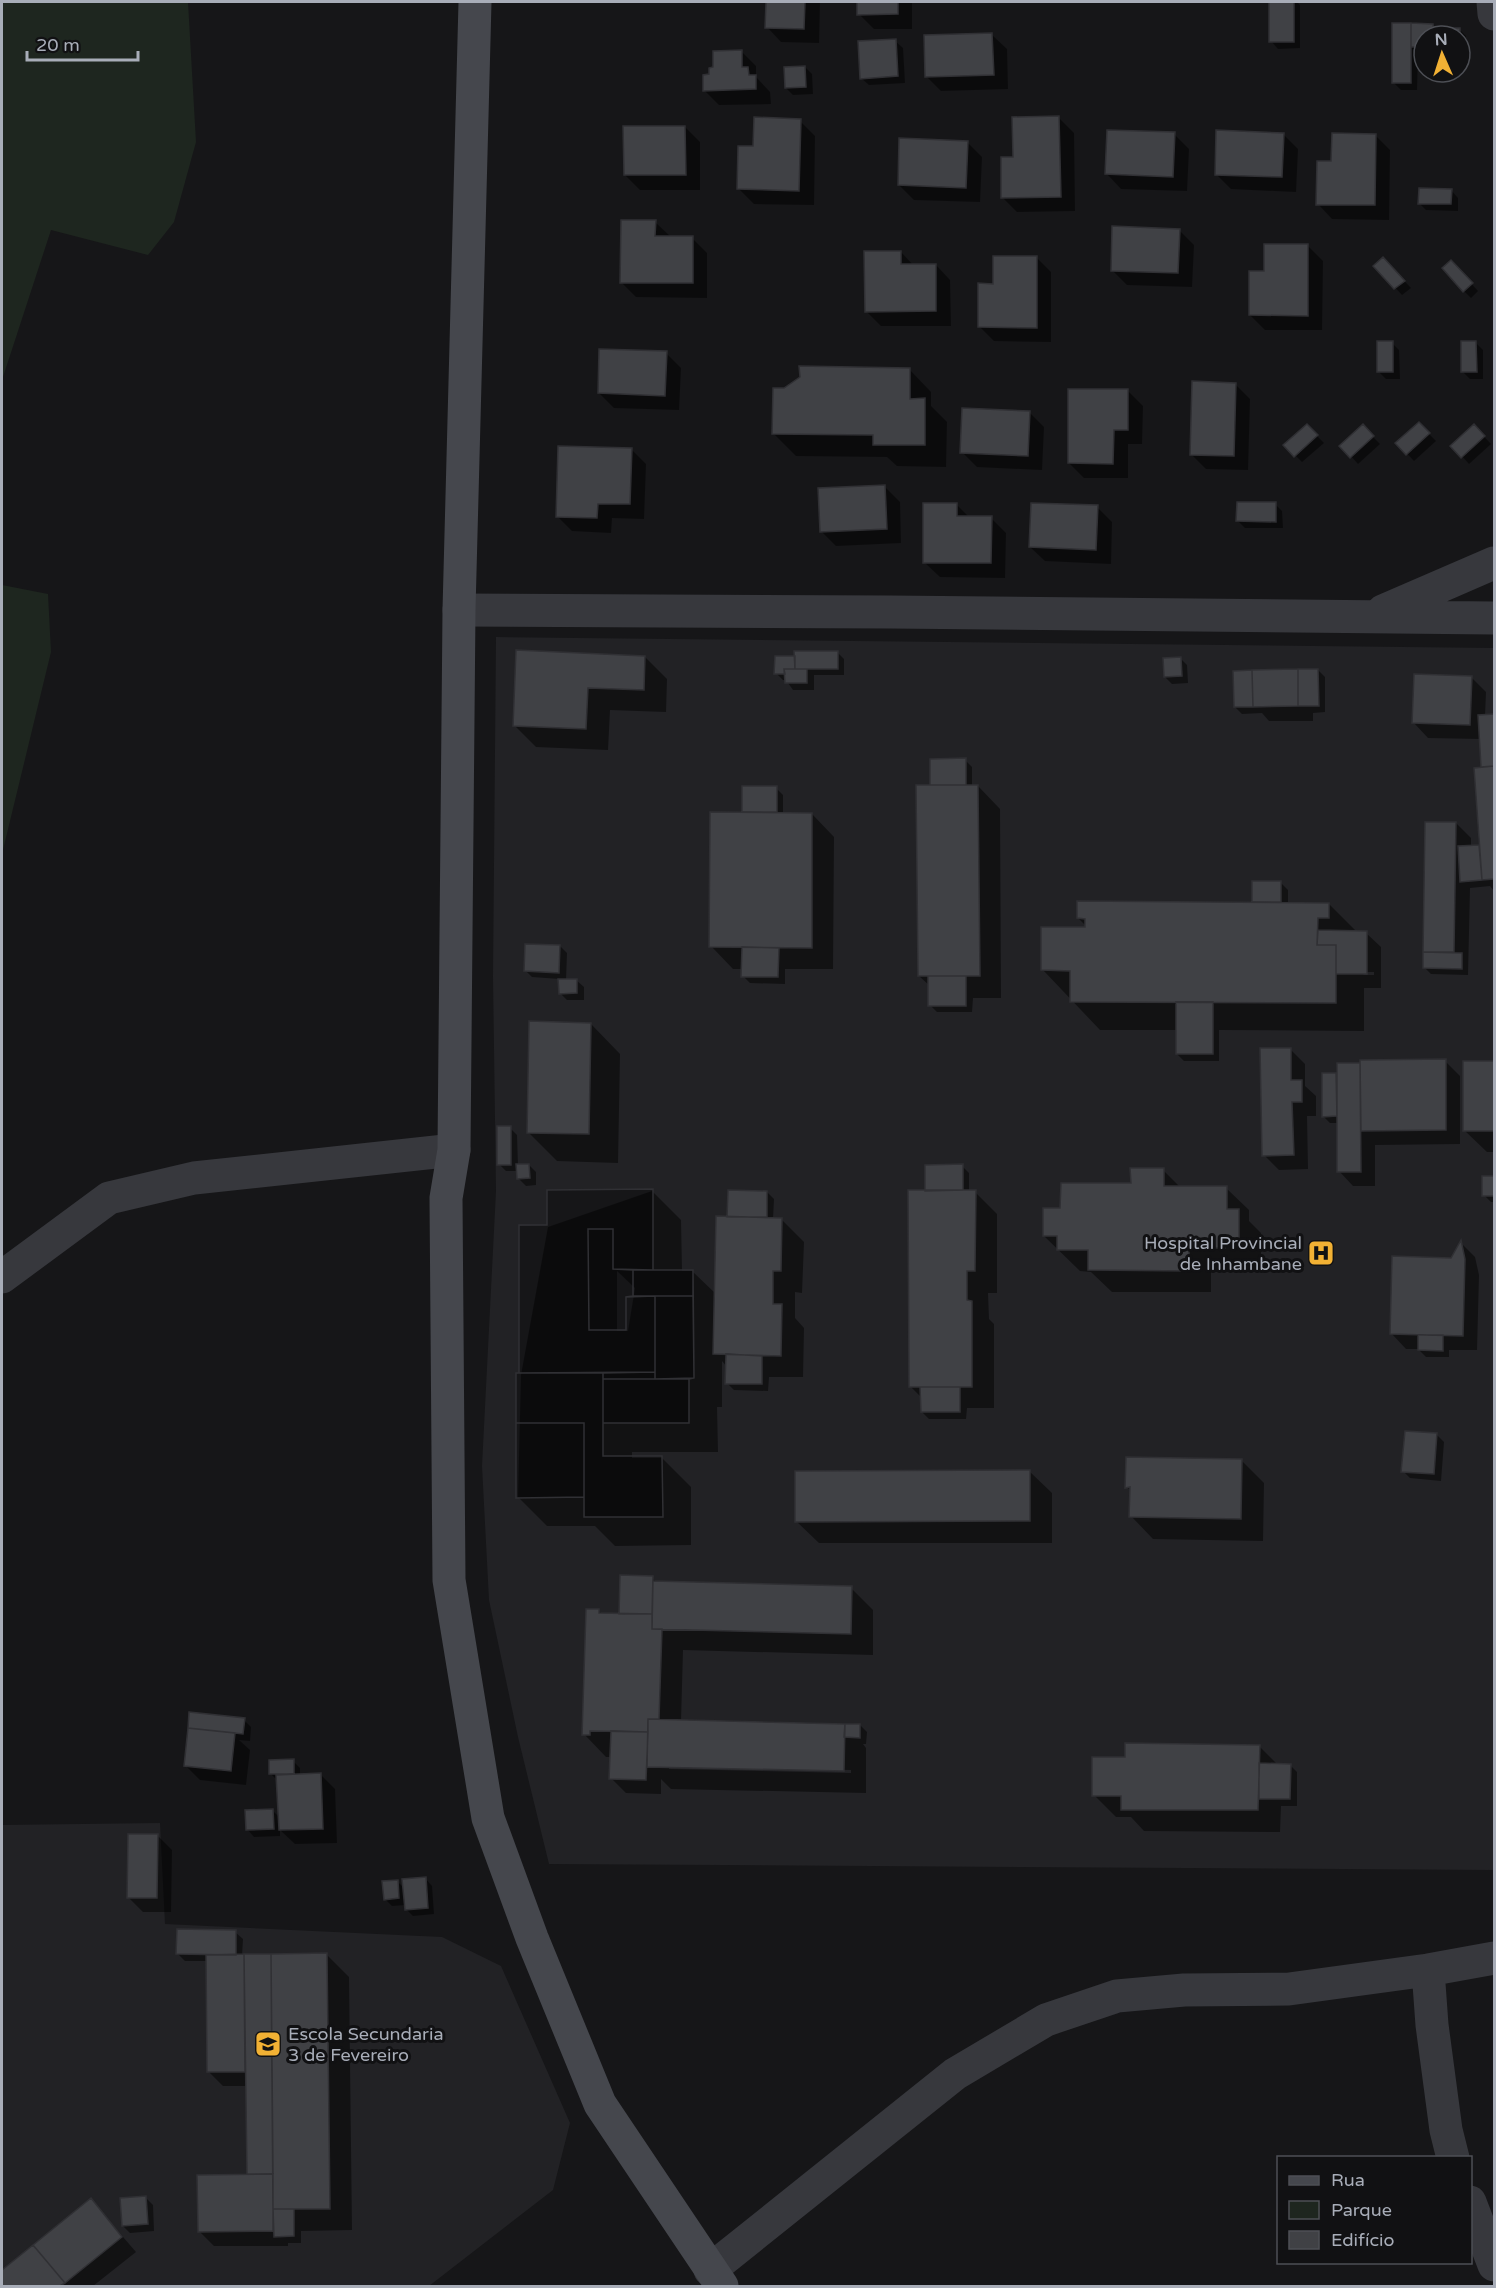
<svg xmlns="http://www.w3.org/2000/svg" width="1496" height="2288" font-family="'Varela Round',sans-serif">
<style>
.built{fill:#222225;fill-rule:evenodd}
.green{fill:#1e261f}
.shadow{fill:#0007;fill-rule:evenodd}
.building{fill:#404145;stroke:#303034;stroke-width:1.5;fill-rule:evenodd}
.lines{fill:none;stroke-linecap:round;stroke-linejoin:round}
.minor{stroke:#37383d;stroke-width:33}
.secondary{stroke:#45474d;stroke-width:33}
.labels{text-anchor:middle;stroke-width:6;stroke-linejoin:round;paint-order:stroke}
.poi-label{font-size:18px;fill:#a8adb8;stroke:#111113;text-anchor:end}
</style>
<rect width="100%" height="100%" fill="#161618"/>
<!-- built -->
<path class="built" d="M496 637 1494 648V714L1478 715 1481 767 1474 768 1479 845 1458 847 1460 881 1494 879V1061L1463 1062V1131H1494V1176H1482V1196H1494V1870L549 1864 518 1737 489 1600 482 1466 496 1191 493 977ZM516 650 645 656 644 690 588 688 586 729 513 726ZM795 651H837L838 668 807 669V683H785V674L774 673 775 656H795ZM1181 657 1182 676 1164 677 1163 658ZM1318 669 1319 706 1234 707 1233 671ZM1414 674 1472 676 1470 725 1412 723ZM916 785H978L980 976H966V1005L929 1006 928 976H918ZM742 786 777 787V812L812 813V947L779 948 778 977H742V947L710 812H742ZM1425 822H1456L1454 952 1462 953V969L1423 967ZM1252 881H1281V902L1329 903V917L1318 918V930L1366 931 1367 973 1336 974 1213 1002V1054H1176V1002H1070V971L1042 970 1041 927H1085V919L1077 918 1078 901 1252 902ZM525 944 560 945 559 973 524 971ZM558 979H577V993L559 994ZM529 1022 591 1023 589 1134 527 1132ZM1260 1048H1291V1080H1302V1102H1292L1293 1155ZM1337 1063H1360L1446 1130 1361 1131 1337 1116 1322 1117V1073H1336ZM963 1164V1190L976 1191 975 1271H967V1300L972 1301V1386L960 1387 959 1412H921L920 1387H909L908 1191H925L926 1165ZM1130 1168H1164V1186L1227 1209H1239V1240H1225V1248H1189V1271L1088 1270V1250H1057V1236H1043V1208H1060L1061 1183H1131ZM653 1189V1270H693L694 1378 689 1379V1423H603V1456H662L663 1517H585L584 1497 516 1498V1374L519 1373V1226L547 1225V1190ZM728 1190 767 1191V1217L782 1218 781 1271H773V1304H782L781 1355 762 1356 761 1384H726V1354H713L716 1217H727ZM1461 1241 1443 1335 1442 1351 1418 1350V1335L1390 1334 1392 1257 1451 1258ZM1405 1431 1437 1434 1434 1474 1401 1472ZM1126 1457 1242 1459 1241 1519 1130 1517V1487L1126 1488ZM1030 1470 1029 1521H795V1471ZM653 1576V1581L852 1586 662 1629 659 1719 860 1724V1738L844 1737V1771L647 1767 646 1780 610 1779 611 1731H590V1735H582L586 1609H599V1613L619 1614ZM1125 1743 1259 1745V1763L1291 1764 1290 1799H1259L1258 1810H1121V1796L1092 1795V1757H1125Z
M160 1823 165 1924 442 1937 501 1966 570 2123 553 2190 429 2286H2V1825Z"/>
<!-- green -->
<path class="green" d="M2 2H188L196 142 174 222 148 255 51 230 2 380Z
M2 585 48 594 51 652 2 854Z"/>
<!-- shadow -->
<path class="shadow" d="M767 2H820L819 43 781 42 767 27Z
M858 2H912V29H874L859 14Z
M1271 2H1297L1300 5V48L1278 49 1271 41Z
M1394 25H1433L1437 29H1459L1466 36V53H1460V36H1424V53H1418L1417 90H1401L1394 83Z
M992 35 1007 49 1008 89 941 91 926 76Z
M895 41 903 48 905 83 869 85 861 78Z
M741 51 756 66V77L770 92 771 104 719 105 704 90 710 76Z
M805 67 812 74 813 94 793 95 786 88Z
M1059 118 1074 133 1075 211 1017 212 1002 197 1014 158Z
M800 121 815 136 814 205 754 204 739 189 755 148Z
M685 127 700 142V190H640L625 175Z
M1174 134 1189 149 1187 191 1121 189 1107 174Z
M1283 134 1298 149 1296 192 1231 189 1216 174Z
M1375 135 1390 150 1389 220 1332 219 1318 204 1333 163Z
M967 142 982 157 980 202 914 200 899 185Z
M1451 190 1458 198V211L1426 210 1419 203Z
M655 222 671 237 692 238 707 253V298L636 297 621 282Z
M1179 230 1194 245 1192 287 1127 285 1112 270Z
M1308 246 1323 261 1322 330H1265L1250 315 1265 273Z
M901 252 914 266 936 265 950 280 951 326H881L866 311Z
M1036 257 1051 272V342L994 341 979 326 994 285Z
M1375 266H1390L1411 288 1402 295Z
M1458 269 1478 291 1471 298 1464 291Z
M1392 343 1399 350 1400 379H1386L1379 372Z
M1476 343 1483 350V379H1470L1463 372Z
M666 353 681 368 679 410 614 408 599 393Z
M909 369 931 392V406L947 422 946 467 897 466 887 457 796 456 774 434 784 389Z
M1235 384 1250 399 1248 470 1206 469 1191 454Z
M1128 391 1143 406 1142 444H1128V478H1084L1069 463Z
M1029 412 1044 427 1042 470 977 467 962 452Z
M1419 424 1436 441 1414 461 1397 443Z
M1307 426 1324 443 1302 462 1285 445Z
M1474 426 1491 444 1469 464 1453 446Z
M1363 427 1380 444 1358 464 1342 446Z
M631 449 646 464 644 519 612 518 611 533 572 531 557 516Z
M885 487 900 502 901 543 836 546 821 531Z
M956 504 970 518H991L1006 533 1005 578 940 577 925 563Z
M1275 504 1282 511 1283 528H1245L1238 521Z
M1097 507 1112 522 1111 564 1045 561 1030 547Z
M837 652 844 659V675H814V690H793L786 680H783L776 673 796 657Z
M645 657 667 679 666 712 610 710 608 750 536 747 514 725Z
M1180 658 1187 665 1188 683 1172 684 1165 677Z
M1318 670 1325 677V712L1313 713V721H1269L1262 713 1242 714 1235 707Z
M1471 677 1486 692 1485 716 1494 715V891L1490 886 1470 888 1468 975 1431 974 1424 967 1427 823H1456L1471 838V847L1481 846 1485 768 1483 766 1481 739 1428 738 1414 723Z
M965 760 972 767V786H978L1000 809 1001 998H973L972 1012H937L930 1005V986L919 976 934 787Z
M776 788 783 795V814H812L834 837 833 969H785V984L750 983 743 976V969H733L711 946 746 814 743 812Z
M1253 882 1281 883 1288 890V904H1329L1357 932 1366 933 1381 947V988H1364V1031L1219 1030V1061H1184L1177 1054V1030H1100L1043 970 1086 929V926L1078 918 1253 904ZM1361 972H1374V975H1364Z
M560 946 567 953 566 980H576L584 987V1000H567L560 993V979L532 977 525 970Z
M591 1024 620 1054 618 1163 557 1161 528 1132Z
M1290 1049 1305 1064V1086L1316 1096V1116H1307L1308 1169 1279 1170 1264 1155Z
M1445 1061 1460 1076V1144L1375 1145V1186H1353L1339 1171 1338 1123H1330L1323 1116 1336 1075 1338 1077V1065Z
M1464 1063H1494V1152H1487L1464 1130Z
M510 1128 517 1135 518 1166 529 1165 536 1172V1185L526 1186 518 1178V1171H506L499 1164Z
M962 1166 969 1173V1192H975L997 1214V1293H988L989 1319 994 1324V1408H967L966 1419H929L922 1412V1398L910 1386 926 1192Z
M1163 1170 1181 1188H1226L1249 1210V1221L1261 1233V1262H1247V1270H1211V1292H1112L1091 1272 1080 1271 1044 1236 1062 1210 1132 1184Z
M1484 1177H1494V1202H1491L1484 1195Z
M652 1191 681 1220 682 1271H692L716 1294 728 1218 767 1192 774 1199 773 1219H781L804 1242 802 1293 795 1292V1318L804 1328 803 1377H769L768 1391 734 1390 727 1383V1367L722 1361V1407H717L718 1452H632V1458H662L691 1487V1545L615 1546 595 1526H547L518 1497 521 1375 548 1227ZM617 1271 635 1288 628 1331H617Z
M1461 1243 1475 1257 1479 1275 1477 1350H1449V1357H1426L1418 1349H1406L1392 1334 1452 1259Z
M1437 1435 1444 1442 1441 1481 1410 1478 1403 1471Z
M1242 1461 1264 1483 1263 1541 1153 1539 1131 1516V1491L1127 1487Z
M1029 1471 1052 1493V1543H819L796 1521Z
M652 1578 657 1583 851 1588 873 1610V1655L683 1650 681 1721 860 1725 867 1732 866 1744H863L866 1748V1793L671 1789 661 1779V1794L626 1793 611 1778V1757H606L584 1734 599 1611 602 1614 621 1615ZM669 1766 851 1770V1773L669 1769Z
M244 1720 251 1727 250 1741 239 1740 250 1750 246 1785 200 1780 185 1765Z
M1259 1746 1278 1765H1290L1297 1772V1806H1281L1280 1832 1144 1831 1131 1817H1116L1094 1795 1126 1759Z
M293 1761 300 1768V1775L320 1774 335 1789 337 1843 295 1844 280 1830V1836L254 1837 247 1829 272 1810 280 1818 278 1781 271 1774Z
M158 1836 172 1850 171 1912H143L128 1897Z
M425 1878 432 1886 434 1914 413 1916 406 1909V1905L392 1906 385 1899 397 1881 404 1888Z
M235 1932 243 1939 242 1956 327 1955 349 1977 352 2230 301 2231V2243H288V2246H214L199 2231 248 2175 247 2086H223L209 2072 208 1961H185L178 1954Z
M146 2198 153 2205 154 2231 130 2233 123 2226Z
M91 2200 136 2252 93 2286H2V2272Z"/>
<!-- building -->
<path class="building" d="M766 2H805L804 29 765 28Z
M857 2H898V14L857 15Z
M1269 2H1294V42H1269Z
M1392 23H1411V83H1392Z
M1411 23 1433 24 1434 36H1424V47H1411Z
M1434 28H1460V36H1434Z
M992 33 994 75 925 77 924 35Z
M896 39 898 76 860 79 858 41Z
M742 50V67H748L749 75H756V89L703 91V75L709 74V68L713 67V51Z
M805 66 806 87 785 88 784 67Z
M1059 116 1061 197 1001 198V157H1013L1012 117Z
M754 117 801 119 799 191 737 189 738 146H753Z
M623 126H685L686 175H624Z
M1107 130 1175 132 1173 177 1105 174Z
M1216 130 1284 133 1282 177 1215 175Z
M1332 133 1376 134 1375 205H1316L1317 161H1331Z
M899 138 968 141 966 188 898 185Z
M1419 188 1452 189 1451 204H1418Z
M621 220H656L655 236H693V283H620Z
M1112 226 1180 229 1178 273 1111 271Z
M1264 244H1308V316L1249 315V271H1264Z
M864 251H901V264H936V311L865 312Z
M993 256H1037V328L978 327V283L993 284Z
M1383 257 1405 281 1394 289 1373 266Z
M1451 260 1473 283 1463 292 1442 268Z
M1377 341H1393V372H1377Z
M1461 341H1476L1477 372H1461Z
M599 349 667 351 665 396 598 393Z
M799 366 910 368V399L925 398V445H873V435L772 434 773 388H784L800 377Z
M1192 381 1236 383 1234 456 1190 455Z
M1068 389H1128V430H1114L1113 464 1068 463Z
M962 408 1030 411 1028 456 960 453Z
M1419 422 1430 433 1406 455 1395 443Z
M1307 424 1318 435 1294 457 1283 445Z
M1363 424 1374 436 1350 458 1339 446Z
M1474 424 1485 436 1461 458 1450 446Z
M558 446 632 448 630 504H598L597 518 556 517Z
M885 485 887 529 820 532 818 488Z
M1237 502H1276V522L1236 521Z
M923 503H957V516H992L991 563H923Z
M1031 503 1098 505 1096 550 1029 547Z
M516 650 645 656 644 690 588 688 586 729 513 726Z
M794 651H838V669H795Z
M775 656H795V669H784L785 674H774Z
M1181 657 1182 676 1164 677 1163 658Z
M784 669H807V683H785Z
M1298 669V706L1253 707 1252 670Z
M1298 669H1318L1319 706H1298Z
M1252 670 1253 707H1234L1233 671Z
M1414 674 1472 676 1470 725 1412 723Z
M1494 714V766L1481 767 1478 715Z
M966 758V785H930V759Z
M1494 766V879L1482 880 1474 768Z
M916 785H978L980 976H918Z
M742 786H777V812H742Z
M710 812 812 813V948L709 947Z
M1425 822H1456L1454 952H1423Z
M1479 845 1482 880 1460 882 1458 846Z
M1252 881H1281V902H1252Z
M1077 901 1329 903V918H1318L1317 945H1336V1003L1070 1002V971L1041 970V927H1085V919L1077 918Z
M1318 930 1367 931V974H1336V945H1317Z
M525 944 560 945 559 973 524 971Z
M742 947 779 948 778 977H741Z
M1423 952 1462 953V969L1423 968Z
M928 976H966V1006H928Z
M558 979H577V993L559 994Z
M1176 1002H1213V1054H1176Z
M529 1021 591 1023 589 1134 527 1133Z
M1260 1048H1291V1080H1302V1102H1292L1294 1155 1262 1156Z
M1446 1059V1130L1361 1131 1360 1060Z
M1463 1061H1494V1131H1463Z
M1337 1063H1360L1361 1172H1337Z
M1322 1073H1336L1337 1116 1322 1117Z
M497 1126H511V1165H497Z
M516 1164H529L530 1178 517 1179Z
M963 1164V1190L925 1191V1165Z
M1130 1168H1164V1186H1227V1209H1239V1240H1225V1248H1189V1271L1088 1270V1250H1057V1236H1043V1208H1060L1061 1183H1131Z
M1482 1176H1494V1196H1482Z
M653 1189V1270H693L694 1378 689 1379V1423H603V1456H662L663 1517H584V1497L516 1498V1373H519V1225H547V1190ZM588 1229H613V1269L633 1270V1296L626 1297V1330H589ZM655 1372V1379H603V1373Z
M653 1189V1270L613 1269V1229H588L589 1330H626V1297L655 1296V1372L519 1373V1225H547V1190Z
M728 1190 767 1191V1217H727Z
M908 1190H976L975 1271H967V1300L972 1301V1387H909Z
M716 1216 782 1218 781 1271H773V1304H782L781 1356 713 1354Z
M1461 1240 1465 1259 1463 1336 1390 1334 1392 1256 1451 1258Z
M633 1270H693V1296H633Z
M655 1296H693L694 1378 655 1379Z
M1418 1335H1443V1351L1418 1350Z
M726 1354 762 1356V1384H725Z
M516 1373H603V1456H662L663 1517H584V1423H516Z
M603 1379H689V1423H603Z
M920 1387H960V1412H921Z
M516 1423H584V1497L516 1498Z
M1405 1431 1437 1433 1434 1474 1401 1472Z
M1126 1457 1242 1459 1241 1519 1129 1517 1130 1487 1125 1488Z
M1030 1470V1521L795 1522V1471Z
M620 1575 653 1576 652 1614H619Z
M653 1581 852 1586 851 1634 652 1629Z
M586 1609H599V1613L652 1614V1629H662L659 1719H648V1732L590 1731V1735H582Z
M189 1712 245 1718 243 1734 188 1728Z
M648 1719 845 1724 844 1771 647 1767Z
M845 1724H860V1738L844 1737Z
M188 1728 235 1733 231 1771 184 1766Z
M611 1731 648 1732 646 1780 609 1779Z
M1125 1743 1260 1745 1258 1810H1121V1796H1092V1757H1125Z
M294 1759V1774H269V1760Z
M1259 1763 1291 1764 1290 1799H1259Z
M321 1773 323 1829 279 1830 276 1775Z
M273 1809 274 1829 246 1830 245 1810Z
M128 1834H158L157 1898H127Z
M426 1877 428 1908 405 1910 402 1879Z
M398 1880 399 1898 384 1900 382 1881Z
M177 1929 236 1930V1955L176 1954Z
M327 1953 330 2209H273L271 1954Z
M244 1954 245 2072H207L206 1955Z
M244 1954H271L273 2174H247Z
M273 2174V2231L198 2232 197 2175Z
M146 2196 148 2224 122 2226 120 2198Z
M91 2198 122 2237 65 2283 33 2245Z
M273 2209H294V2236L274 2237Z
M33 2245 65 2283 60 2286H2V2270Z"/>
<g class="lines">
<!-- minor -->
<path class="minor" d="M1493 2 1494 14
M459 610 890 612 1494 618
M1383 611 1494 563
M2 1277 109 1198 194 1178 454 1150
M1428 1970 1432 2025 1446 2130 1453 2158
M1470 2202 1494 2265
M710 2270 955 2074 1046 2020 1117 1996 1184 1990 1289 1989 1428 1970 1494 1958"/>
<!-- secondary -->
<path class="secondary" d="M475 2 459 610 454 1150 446 1198 449 1580 488 1818 532 1938 600 2104 722 2286"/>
</g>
<!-- icons -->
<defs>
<symbol id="hospital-square" viewBox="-11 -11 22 22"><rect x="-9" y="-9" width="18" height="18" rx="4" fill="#f2b134" stroke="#111113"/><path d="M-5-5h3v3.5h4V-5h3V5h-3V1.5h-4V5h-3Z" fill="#111"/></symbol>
<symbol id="school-square" viewBox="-11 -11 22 22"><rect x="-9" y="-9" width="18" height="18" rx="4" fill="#f2b134" stroke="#111113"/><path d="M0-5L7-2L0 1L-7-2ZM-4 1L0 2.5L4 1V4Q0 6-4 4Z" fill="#111"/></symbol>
</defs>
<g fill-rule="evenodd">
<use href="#hospital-square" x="1306" y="1238" width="30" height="30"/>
<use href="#school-square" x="253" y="2029" width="30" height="30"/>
</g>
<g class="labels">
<!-- poi labels -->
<g class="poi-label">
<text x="1302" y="1249">Hospital Provincial<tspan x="1302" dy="21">de Inhambane</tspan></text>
<text x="288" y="2040" text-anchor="start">Escola Secundaria<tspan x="288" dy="21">3 de Fevereiro</tspan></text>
</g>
</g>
<!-- border -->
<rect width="1496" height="2288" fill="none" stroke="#a8adb8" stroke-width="6"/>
<!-- legend -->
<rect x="1277" y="2156" width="195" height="108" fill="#111113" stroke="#4d4f55" stroke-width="1.5"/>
<rect x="1289" y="2176" width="30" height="9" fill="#45474d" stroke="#4d4f55" stroke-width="1.5"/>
<text x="1331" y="2186" font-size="18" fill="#a8adb8">Rua</text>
<rect x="1289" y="2201" width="30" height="18" fill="#1e261f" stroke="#4d4f55" stroke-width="1.5"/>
<text x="1331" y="2216" font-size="18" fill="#a8adb8">Parque</text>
<rect x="1289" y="2231" width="30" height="18" fill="#404145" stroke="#4d4f55" stroke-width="1.5"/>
<text x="1331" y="2246" font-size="18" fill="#a8adb8">Edifício</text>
<!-- north arrow -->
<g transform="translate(1442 54) rotate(357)"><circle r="28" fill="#111113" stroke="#4d4f55" stroke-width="1.5"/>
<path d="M0-4.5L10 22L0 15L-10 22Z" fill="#f2b134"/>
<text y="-9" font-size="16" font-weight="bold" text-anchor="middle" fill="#a8adb8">N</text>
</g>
<!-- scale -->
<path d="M27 51v9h111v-9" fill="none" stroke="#a8adb8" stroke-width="3"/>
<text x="36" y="51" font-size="18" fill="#a8adb8" stroke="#111113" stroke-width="4.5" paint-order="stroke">20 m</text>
</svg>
